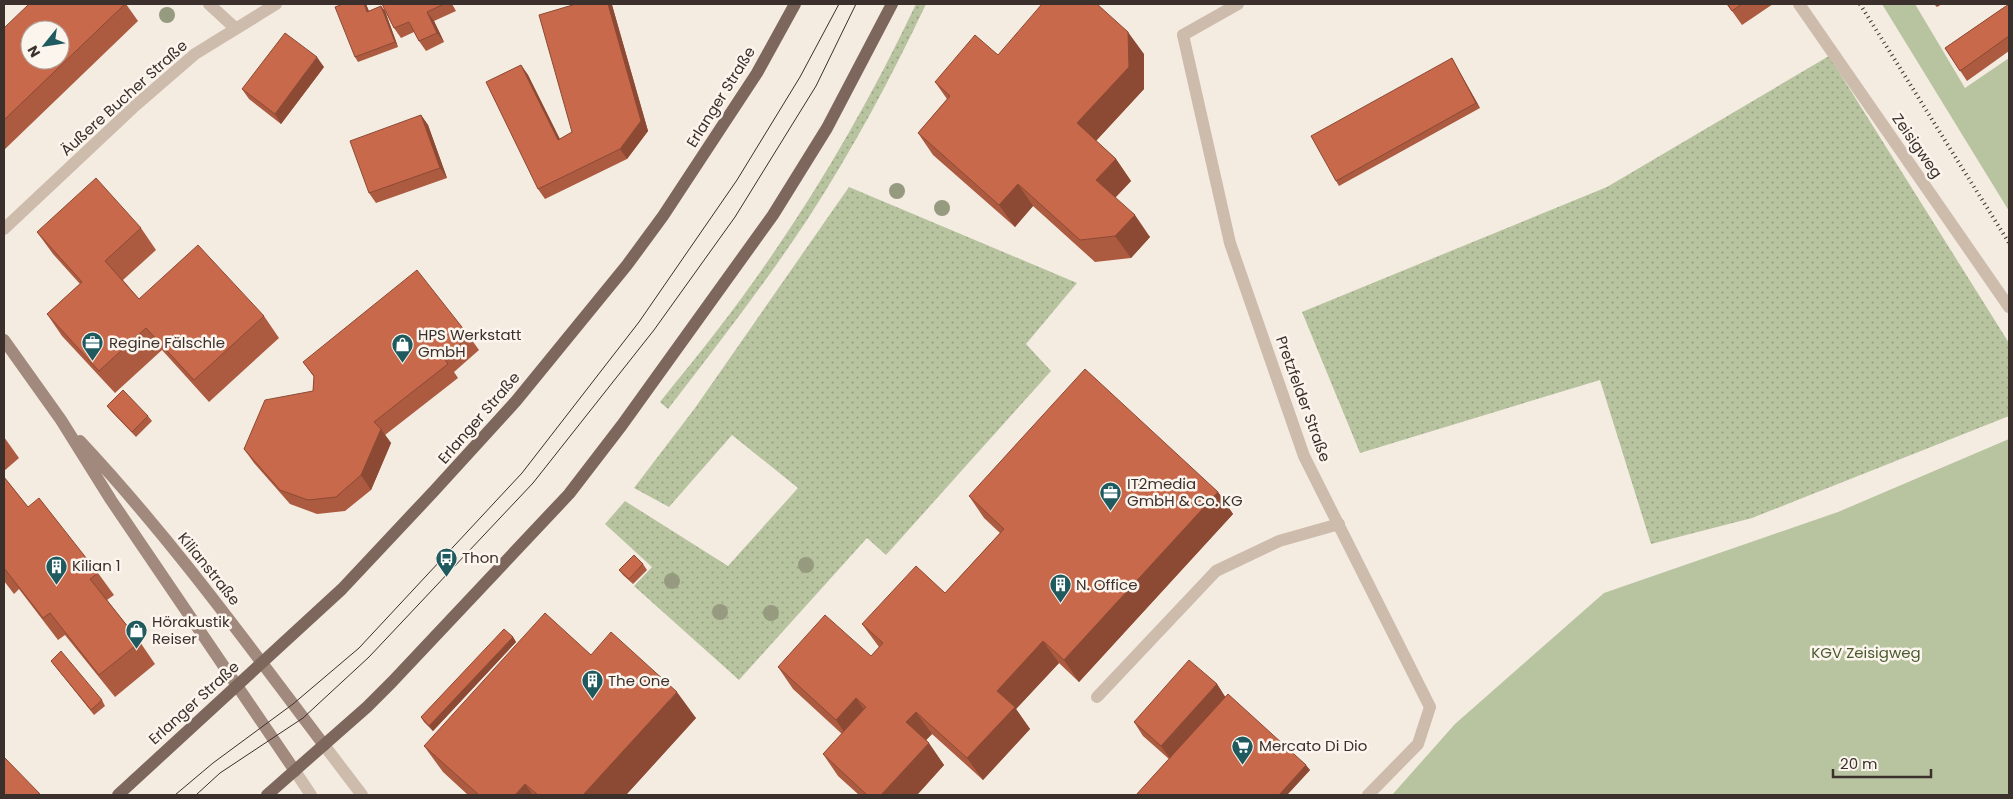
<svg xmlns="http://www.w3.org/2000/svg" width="2013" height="799" font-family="Poppins,sans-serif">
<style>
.grass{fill:url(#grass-dots)}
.garden{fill:#b8c4a0}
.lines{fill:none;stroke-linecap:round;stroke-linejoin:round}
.lane{stroke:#cdbbac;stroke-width:12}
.street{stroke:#cdbbac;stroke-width:12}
.secondary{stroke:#a18a7d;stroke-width:12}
.primary{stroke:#7d675c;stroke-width:12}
.tram{stroke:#3b302b;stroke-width:1}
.rail{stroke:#3b302b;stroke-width:4;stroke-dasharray:1 4;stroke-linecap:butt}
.tree{fill:#969b7f}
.wall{fill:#ac5a40}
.shaded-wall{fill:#8c4a34}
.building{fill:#c8694b;stroke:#8c4a34;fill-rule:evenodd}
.labels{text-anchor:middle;stroke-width:5;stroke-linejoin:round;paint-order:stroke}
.street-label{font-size:15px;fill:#3b302b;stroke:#fbf5ee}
.poi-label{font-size:15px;fill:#3b302b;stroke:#fbf5ee;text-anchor:start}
.park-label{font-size:15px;fill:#4a5a2e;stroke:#fbf5ee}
</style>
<defs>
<pattern id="grass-dots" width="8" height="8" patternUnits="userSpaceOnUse" patternTransform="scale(1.25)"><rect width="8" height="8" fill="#b8c4a0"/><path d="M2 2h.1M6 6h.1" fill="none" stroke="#97a083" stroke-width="1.8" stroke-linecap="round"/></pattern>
</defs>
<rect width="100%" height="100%" fill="#f4ebe1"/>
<!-- grass -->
<path class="grass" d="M916 4H926C891 78 852 151 807 220 764 285 716 347 668 409L660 402C679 378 700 353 719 328 796 228 862 118 916 4Z
M1829 56 2009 343V416L1752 518 1651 544 1600 380 1360 453 1302 312 1607 187Z
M849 187 1077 283 1026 344 1051 371 886 555 867 538 739 680 634 586 652 567 605 524 625 501 728 566 798 488 732 435 669 507 634 488 695 408Z"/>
<!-- garden -->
<path class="garden" d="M1882 4H1915L1965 88 2009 58V211Z
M2009 439V795H1392L1455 724 1604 593 1838 512Z"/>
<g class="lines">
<!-- lane -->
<path class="lane" d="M1799 4 2009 307
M1183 35 1238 4
M1097 697 1216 571 1279 541 1339 524"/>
<!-- street -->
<path class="street" d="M209 4 235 28
M1183 35 1230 243 1304 456 1430 707 1418 744 1368 795
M4 229 136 105 195 54 276 4
M324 745 362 795
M295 771 311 795"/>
<!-- secondary -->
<path class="secondary" d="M4 340 61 420 111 500 295 771
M80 441C169 536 246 642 324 745"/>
<!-- primary -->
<path class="primary" d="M118 795 342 589 434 491 516 401 627 265 663 216 757 73 795 4
M267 795 367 707 392 682 569 494 622 425 773 215 827 128 892 4"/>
<!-- tram -->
<path class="tram" d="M175 795 213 763 293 704 359 648 522 473 639 322 737 180 800 77 839 4
M196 795 220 773 303 718 369 657 533 483 654 330 735 217 816 86 856 4"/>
<!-- rail -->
<path class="rail" d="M1860 4 2009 243"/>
</g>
<!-- trees -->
<g class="tree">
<circle cx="167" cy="15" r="8"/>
<circle cx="897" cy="191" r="8"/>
<circle cx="942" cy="208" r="8"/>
<circle cx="806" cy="565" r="8"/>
<circle cx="672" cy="581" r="8"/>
<circle cx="720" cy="612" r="8"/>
<circle cx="771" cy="613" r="8"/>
</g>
<!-- wall -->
<path class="wall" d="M126 4 138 21 4 150V28Z
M366 4 369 11 381 6 385 11 398 47 358 62 355 57Z
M382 4H452L456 11 434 21 444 42 426 51 419 41 414 32 401 38 394 28Z
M1727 4H1773L1742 25Z
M1934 4H1942L1937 7Z
M2009 4V51L1967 81 1945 48Z
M612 5 648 131 627 159 545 199 538 189 521 65 528 75 560 139 572 132Z
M1144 54V89L1096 141 1116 159 1131 181 1115 198 1150 237 1131 258 1095 262 1033 206 1015 227 933 155 918 133 947 99 935 82 998 55Z
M1452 58 1480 108 1339 186 1336 181Z
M324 67 281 124 249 99 242 89Z
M421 115 428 125 447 178 376 203 369 193Z
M141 228 156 250 123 280 139 299 264 316 279 338 209 402 162 350 115 393 62 336 47 314 80 284 53 254 37 232Z
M469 336 479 350 454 372 458 378 385 435 391 443 371 490 345 511 317 514 290 504 254 463 244 449 313 391 314 377 303 362Z
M107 406 148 416 152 421 136 437 111 411Z
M4 437 19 458 4 471Z
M4 477 28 507 98 573 114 595 107 600 140 642 155 664 115 697 65 635 58 640 19 589 14 594 4 581Z
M1218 492 1233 514 1079 682 1059 663 1016 709 1030 729 983 780 932 734 926 740 944 765 917 795H859L838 776 823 754 842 734 793 689 778 667 871 656 879 647 862 624 945 593 1000 533 984 518 969 496Z
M643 564 647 570 633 584 623 575 619 570Z
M513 637 516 642 433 731 424 722 421 717Z
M591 655 696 718 626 795H468L443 772 424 746Z
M51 661 102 700 105 706 94 715Z
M1217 684 1225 697 1310 770 1287 795H1136L1169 759 1143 736 1134 722Z"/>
<!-- shaded-wall -->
<path class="shaded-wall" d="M364 4H366L371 17 367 12Z
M608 4H611L612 5 648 131 627 159 620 149Z
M381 6 385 11 398 47 395 42Z
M427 12 434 21 444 42 437 33Z
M1128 32 1144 54V89L1092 145 1077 123Z
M317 57 324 67 281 124 275 114Z
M1452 58 1455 64 1480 108 1476 103Z
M521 65 528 75 565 150 558 140Z
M421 115 428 125 447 178 440 168Z
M1116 159 1131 181 1111 202 1096 180Z
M1018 184 1033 206 1015 227 999 205Z
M1135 215 1150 237 1131 258 1115 236Z
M381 429 391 443 371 490 361 475Z
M1218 492 1233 514 1079 682 1064 660Z
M513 637 516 642 433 731 429 726Z
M1043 641 1059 663 1016 709 1030 729 983 780 967 758 997 691Z
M1217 684 1226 698 1171 760 1161 746Z
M677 692 696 718 626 795H583Z
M856 698 872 720 851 742 836 720Z
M916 712 932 734 922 744 906 722Z
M929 743 944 765 917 795H881Z
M1306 765 1310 770 1287 795H1279Z
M525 784 533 795H515Z"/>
<!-- building -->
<path class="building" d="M29 4H125L4 120V28ZM30 30H60V60H30Z
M343 4H364L367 12 381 6 395 42 355 57 335 7Z
M382 4H444L427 12 437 33 419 41 409 22 394 28Z
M576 4H608L641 121 620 149 538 189 486 82 521 65 558 140 572 132 539 15Z
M1042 4H1097L1128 32 1129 67 1077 123 1116 159 1096 180 1135 215 1115 236 1080 240 1018 184 999 205 918 133 950 96 935 82 975 35 998 55Z
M1727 4H1742L1732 11Z
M2009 4V36L1960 71 1945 48Z
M285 33 317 57 275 114 242 89Z
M1452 58 1476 103 1336 181 1311 136Z
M421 115 440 168 369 193 350 141Z
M96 178 141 228 105 261 139 299 198 245 264 316 194 380 146 328 99 371 47 314 82 282 37 232Z
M417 270 469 336 444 358 448 364 374 422 381 429 361 475 336 497 308 500 280 490 244 449 265 400 313 391 314 376 303 362Z
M1085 369 1218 492 1064 660 1043 641 997 691 1015 707 967 758 916 712 906 722 929 743 881 795H867L823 754 866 707 856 698 836 720 778 667 825 615 871 656 883 643 862 624 916 566 945 593 1004 529 969 496Z
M123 390 148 416 132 432 107 406Z
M4 477 28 507 39 498 98 573 90 579 140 642 99 675 50 613 43 618 4 568Z
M634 555 643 564 629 579 619 570Z
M545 613 591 655 611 632 677 692 583 795H538L525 784 515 795H479L424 746Z
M504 629 513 637 429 726 421 717Z
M61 651 102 700 91 710 51 661Z
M1189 660 1217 684 1161 746 1134 722Z
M1228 694 1306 765 1279 795H1136Z
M4 757 41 795H4Z"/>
<!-- icons -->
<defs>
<symbol id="office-pin" viewBox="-11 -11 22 30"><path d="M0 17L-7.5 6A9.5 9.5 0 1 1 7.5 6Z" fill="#1f5a5e" stroke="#fbf5ee"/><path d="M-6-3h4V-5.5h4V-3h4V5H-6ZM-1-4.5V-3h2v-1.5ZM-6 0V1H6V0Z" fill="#fff"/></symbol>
<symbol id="shop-pin" viewBox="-11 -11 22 30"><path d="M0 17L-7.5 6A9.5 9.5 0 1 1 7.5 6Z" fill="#1f5a5e" stroke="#fbf5ee"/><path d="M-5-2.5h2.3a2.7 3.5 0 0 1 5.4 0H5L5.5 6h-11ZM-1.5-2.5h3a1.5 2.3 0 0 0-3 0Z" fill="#fff"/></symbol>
<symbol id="bus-pin" viewBox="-11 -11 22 30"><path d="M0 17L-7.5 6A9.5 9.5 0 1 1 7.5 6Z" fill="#1f5a5e" stroke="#fbf5ee"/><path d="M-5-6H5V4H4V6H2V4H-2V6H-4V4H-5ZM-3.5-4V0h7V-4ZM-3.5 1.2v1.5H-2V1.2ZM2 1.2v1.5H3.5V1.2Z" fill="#fff"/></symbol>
<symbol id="building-pin" viewBox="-11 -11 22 30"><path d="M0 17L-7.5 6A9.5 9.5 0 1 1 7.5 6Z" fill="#1f5a5e" stroke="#fbf5ee"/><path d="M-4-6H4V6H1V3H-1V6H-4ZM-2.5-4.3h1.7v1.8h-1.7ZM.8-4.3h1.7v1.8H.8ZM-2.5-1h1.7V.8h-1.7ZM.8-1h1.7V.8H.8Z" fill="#fff"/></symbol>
<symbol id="supermarket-pin" viewBox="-11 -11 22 30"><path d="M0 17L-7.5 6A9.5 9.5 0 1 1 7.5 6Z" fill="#1f5a5e" stroke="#fbf5ee"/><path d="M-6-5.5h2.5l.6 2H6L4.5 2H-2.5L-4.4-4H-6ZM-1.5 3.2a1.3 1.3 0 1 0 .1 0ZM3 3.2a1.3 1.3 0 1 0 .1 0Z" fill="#fff"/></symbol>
</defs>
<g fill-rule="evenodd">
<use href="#office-pin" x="80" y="330" width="25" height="34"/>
<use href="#shop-pin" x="390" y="332" width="25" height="34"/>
<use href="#office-pin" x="1098" y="480" width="25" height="34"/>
<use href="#bus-pin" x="434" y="546" width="25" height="34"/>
<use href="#building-pin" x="44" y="554" width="25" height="34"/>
<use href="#building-pin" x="1048" y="572" width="25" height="34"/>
<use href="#shop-pin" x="124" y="618" width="25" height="34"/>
<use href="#building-pin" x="580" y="668" width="25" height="34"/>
<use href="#supermarket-pin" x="1230" y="734" width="25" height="34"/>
</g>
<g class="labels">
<!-- street labels -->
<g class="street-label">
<text transform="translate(721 97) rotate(-58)" y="5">Erlanger Straße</text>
<text transform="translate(124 98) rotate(-42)" y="5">Äußere Bucher Straße</text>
<text transform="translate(1917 146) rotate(55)" y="5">Zeisigweg</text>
<text transform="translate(1303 399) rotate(70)" y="5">Pretzfelder Straße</text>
<text transform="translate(479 418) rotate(-49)" y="5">Erlanger Straße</text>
<text transform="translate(209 569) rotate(51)" y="5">Kilianstraße</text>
<text transform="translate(194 703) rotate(-42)" y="5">Erlanger Straße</text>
</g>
<!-- poi labels -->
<g class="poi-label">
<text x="418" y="340">HPS Werkstatt<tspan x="418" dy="17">GmbH</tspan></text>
<text x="109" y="348">Regine Fälschle</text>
<text x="1127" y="489">IT2media<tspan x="1127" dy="17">GmbH &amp; Co. KG</tspan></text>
<text x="462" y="563">Thon</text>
<text x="72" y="571">Kilian 1</text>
<text x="1076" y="590">N. Office</text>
<text x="152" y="627">Hörakustik<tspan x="152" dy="17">Reiser</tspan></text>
<text x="608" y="686">The One</text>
<text x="1259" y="751">Mercato Di Dio</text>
</g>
<!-- park labels -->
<g class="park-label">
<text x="1866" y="658">KGV Zeisigweg</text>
</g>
</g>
<!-- border -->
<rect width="2013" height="799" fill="none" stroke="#3b302b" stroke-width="10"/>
<!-- north arrow -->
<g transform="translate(45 45) rotate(240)"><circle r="24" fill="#fbf5ee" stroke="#aea6a0"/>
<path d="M0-4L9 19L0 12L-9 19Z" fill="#1f5a5e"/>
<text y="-8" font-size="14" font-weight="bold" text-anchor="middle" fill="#3b302b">N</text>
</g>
<!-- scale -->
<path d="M1833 769v8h98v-8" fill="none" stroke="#3b302b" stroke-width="2.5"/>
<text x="1840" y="769" font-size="15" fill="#3b302b" stroke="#fbf5ee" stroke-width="4" paint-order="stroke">20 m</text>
</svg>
